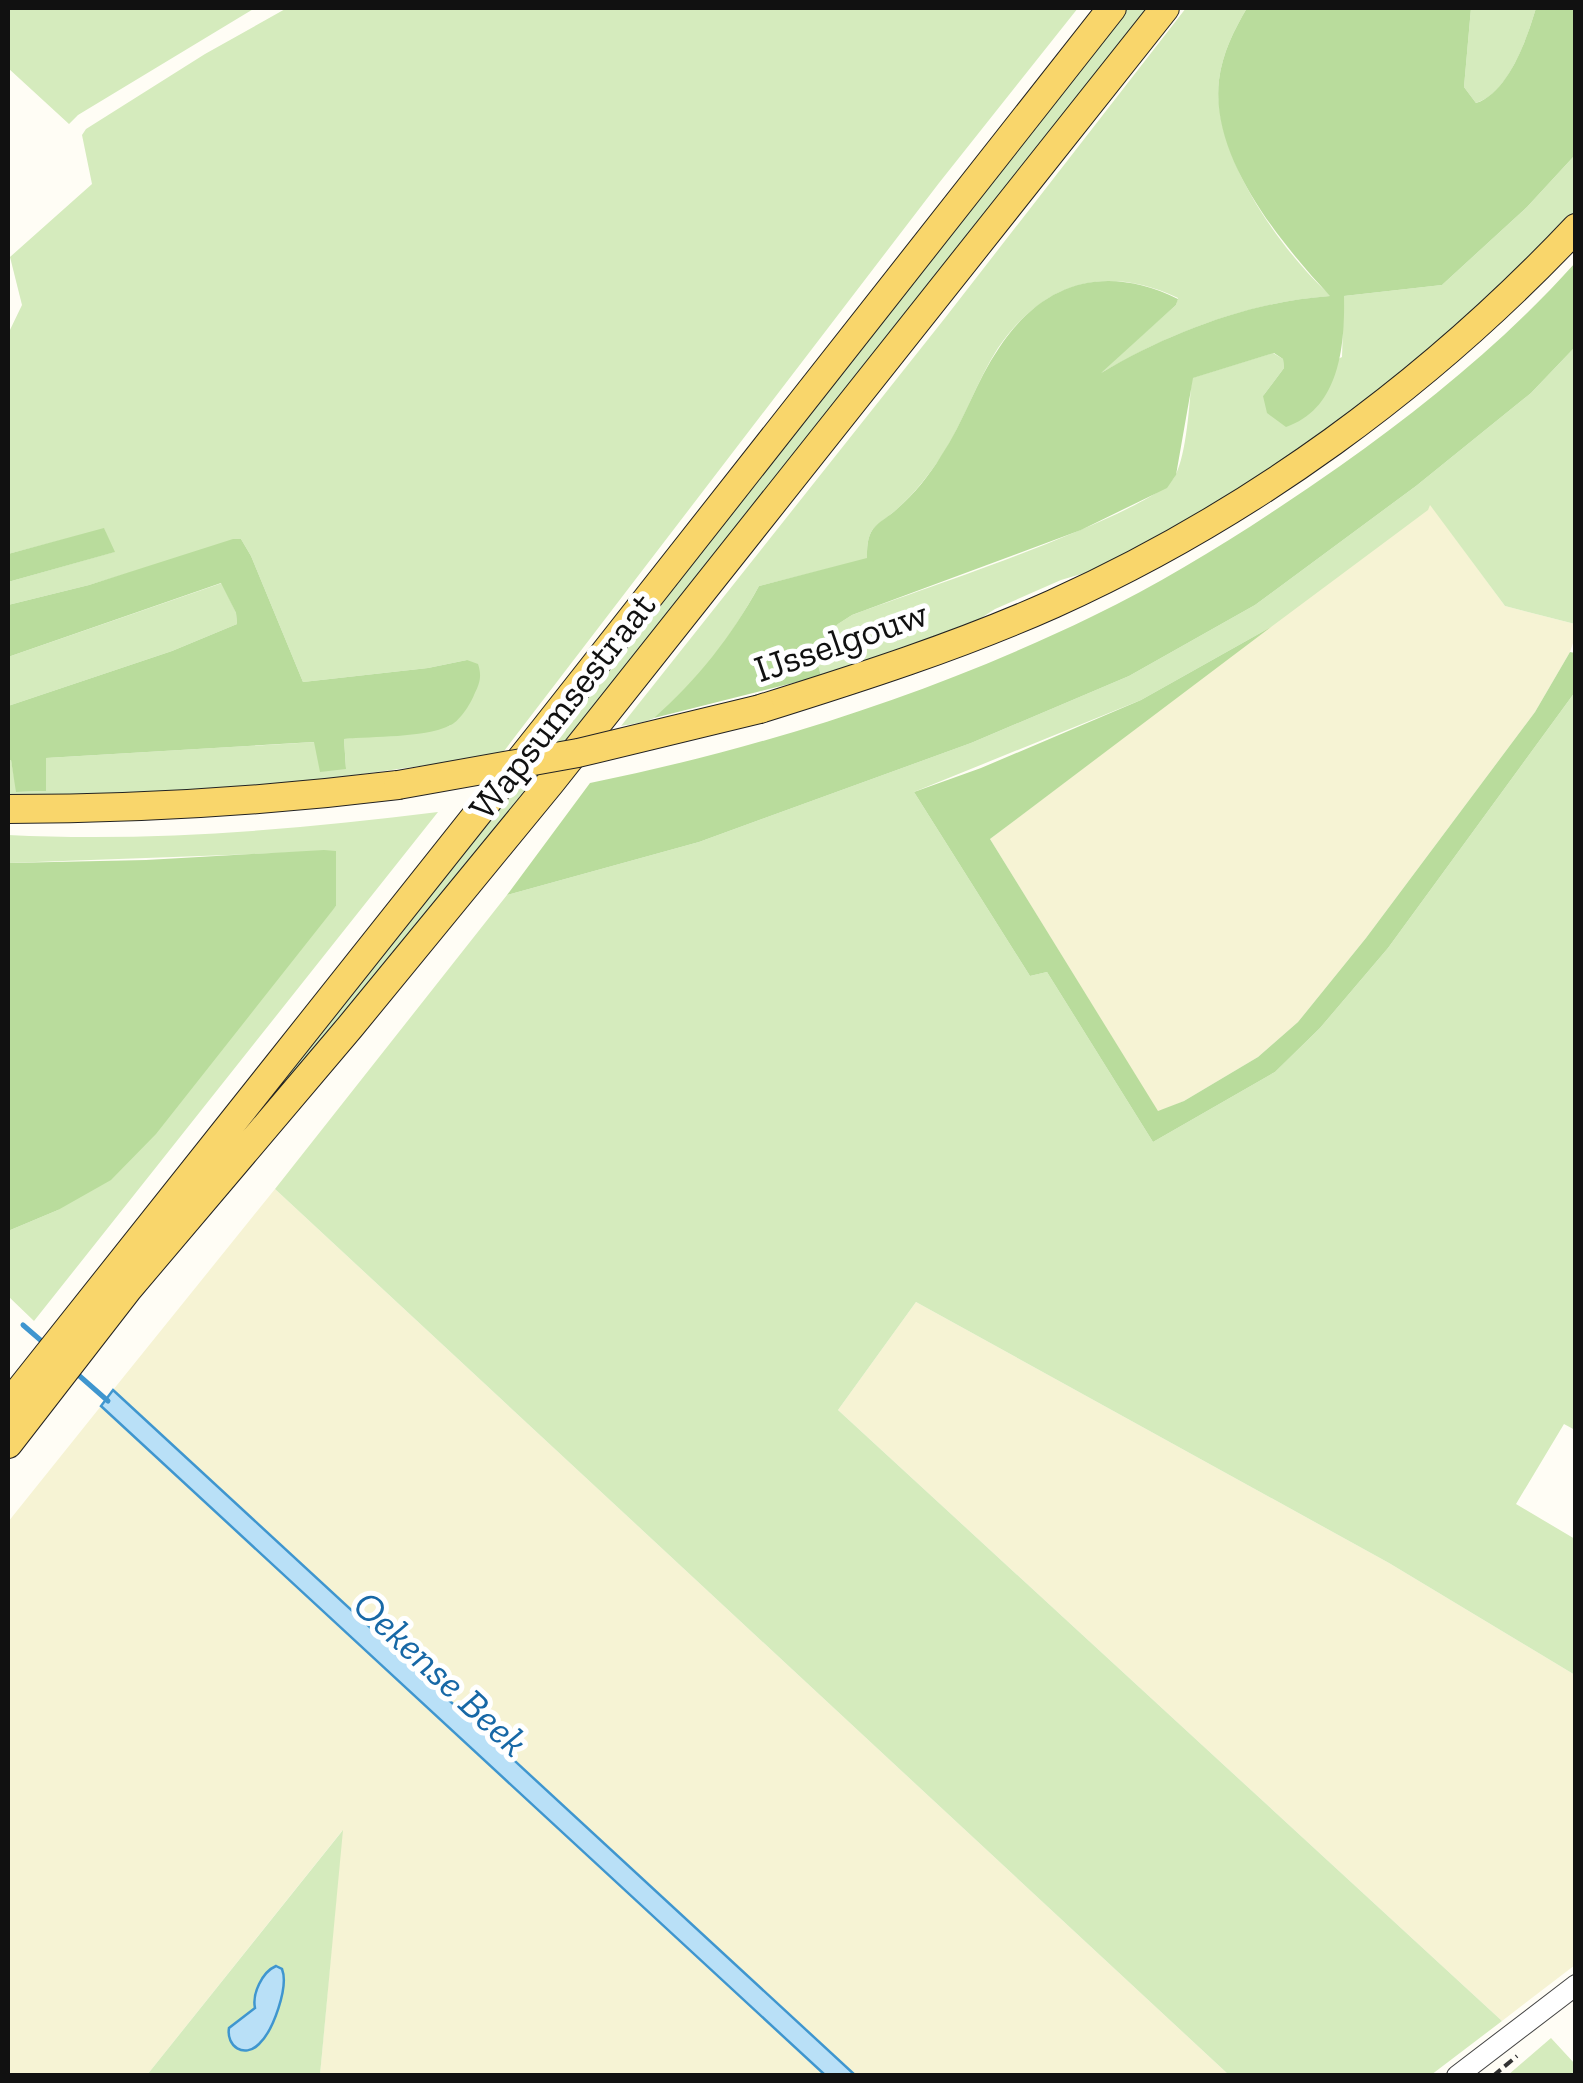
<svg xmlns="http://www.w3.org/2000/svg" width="1583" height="2083" font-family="'Zilla Slab',serif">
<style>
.farmland{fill:#f6f3d4}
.green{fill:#d5ebbd}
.forest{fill:#b9dc9c}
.water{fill:#b9e0f7;stroke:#3f96cf;stroke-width:2.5}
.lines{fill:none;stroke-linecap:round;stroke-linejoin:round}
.stream{stroke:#3f96cf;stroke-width:5}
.minor-casing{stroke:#444;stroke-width:22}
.major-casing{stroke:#222;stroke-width:30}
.path{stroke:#333;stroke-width:4;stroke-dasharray:10 5;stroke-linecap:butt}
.minor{stroke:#fff;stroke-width:20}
.major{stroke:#f9d66b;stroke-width:28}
.major-bridge-casing{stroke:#222;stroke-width:30;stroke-linecap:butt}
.major-bridge{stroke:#f9d66b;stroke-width:28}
.labels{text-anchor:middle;stroke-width:10;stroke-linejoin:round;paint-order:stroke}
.street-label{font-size:38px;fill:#111;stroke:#fff}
.water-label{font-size:40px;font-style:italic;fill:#1768a6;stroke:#fff}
</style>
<rect width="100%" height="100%" fill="#fffdf5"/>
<!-- farmland -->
<path class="farmland" d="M1430 504 1505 606 1575 624V637L1570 652 1535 712 1366 938 1298 1022 1258 1057 1184 1101 1158 1112 990 839Z
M275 1189 1229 2075H855L385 1643 113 1390Z
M916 1302 1389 1563 1575 1675V1965L1502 2021 838 1410Z
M101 1406 499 1773 825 2075H320L342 1831 147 2075H8V1522Z"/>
<!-- green -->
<path class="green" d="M8 8H255L78 115 69 124 8 68Z
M287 8H1078L939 183 501 755 259 788 8 798V760H11L17 792 46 791V758L315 742 346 768 344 739 450 726 467 660 428 668 303 682 251 556 241 539 89 585 8 605V582L114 552 104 529 8 554V334L22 305 10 257 92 184 82 135 86 129 205 54Z
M1122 8H1153L747 525 174 1220 292 1063Z
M1186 8H1247C1234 30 1222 54 1219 80 1211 153 1280 250 1331 296 1248 302 1168 333 1096 376L1176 305 1178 298C1107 264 1044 281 998 348 976 382 964 422 941 457 928 476 914 494 897 509 890 516 879 522 873 529 867 537 867 549 867 559L759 586C739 622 689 703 652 719 643 723 631 724 621 726L945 318Z
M1471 8H1536C1527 38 1509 93 1476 103L1464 87Z
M1575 155V221L1544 256 1344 420 1206 511 1098 569 1061 580 995 609 972 624 821 676 814 651 838 624 852 615C904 595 1156 513 1175 476 1187 453 1189 405 1192 378L1273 353 1283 359 1284 368 1263 396 1342 357 1344 296 1442 285 1527 207Z
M1575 347V624L1505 606 1430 505 1428 510 1271 627 1141 700 914 792 1030 976 1047 972 1153 1142 1275 1072 1320 1028 1388 948 1575 692V1430L1564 1424 1516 1504 1575 1539V1675L1389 1563 916 1302 838 1410 1502 2021 1431 2075H1229L275 1189 507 895 699 842 971 743 1129 676 1255 605 1416 486 1531 393Z
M222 583 236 613 237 624 172 651 8 706V657Z
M438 812 34 1321 8 1296V1231L58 1210 336 906V851L8 863V835C151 842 295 830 438 812Z
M343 1830 320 2075H147Z
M1551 2038 1575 2064V2075H1508Z"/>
<!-- forest -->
<path class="forest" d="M1247 8H1471L1464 87 1476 103C1509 92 1527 38 1536 8H1575V155L1527 207 1442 285 1344 296C1345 345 1340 409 1286 427L1267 413 1263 396 1284 368 1283 359 1274 353 1193 378 1176 475 1167 488 1081 530 852 615 838 624 814 650 821 676 654 718C697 680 731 637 759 586L867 558C867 549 867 537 873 529 879 521 890 516 897 509 914 494 929 476 941 456 964 422 976 381 999 348 1044 280 1107 264 1178 299L1176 305 1101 373C1171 332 1249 302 1330 296 1281 243 1210 158 1219 80 1222 54 1234 30 1247 8Z
M1575 263V347L1531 393 1416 486 1255 605 1129 676 971 743 699 842 507 895 590 783C762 748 935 693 1093 616 1180 574 1261 521 1340 466 1425 406 1506 340 1575 263Z
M104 528 115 552 8 582V554Z
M233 539H241L251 556 303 682 428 668 467 660 478 664C482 676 480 683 474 695 470 705 459 722 449 726 422 738 374 736 344 739L346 769 320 772 314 742 46 758V791L16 792 11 760H8V706L172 651 237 624 236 613 221 583 8 657V605L89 585Z
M1271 627 990 839 1158 1111 1184 1101 1258 1057 1298 1022 1366 938 1535 712 1570 652 1575 653V692L1388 948 1320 1028 1275 1072 1153 1142 1047 972 1030 976 914 792 981 768 1141 700Z
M324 850 336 851V906L156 1134 111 1180 58 1210 8 1231V863L146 860Z"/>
<!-- water -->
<path class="water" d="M113 1390 855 2075H825L101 1406Z
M276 1966 282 1969C289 1987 273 2031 259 2044 244 2059 226 2046 229 2028L255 2008C252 1994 262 1972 276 1966Z"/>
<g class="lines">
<!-- stream -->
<path class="stream" d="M23 1325 45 1344
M75 1372 108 1401"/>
<defs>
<path id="minor" d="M1457 2076 1576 1985"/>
<path id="major" d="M760 709C859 678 959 646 1053 604 1250 515 1428 385 1576 228
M8 809C138 809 268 801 398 785
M8 1405 544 730 1112 8
M8 1444 128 1289 350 1027 551 782 1165 8"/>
</defs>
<!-- minor casing -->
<use href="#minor" class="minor-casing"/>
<!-- major casing -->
<use href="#major" class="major-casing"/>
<!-- path -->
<path class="path" d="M1493 2076 1517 2056"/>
<!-- minor -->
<use href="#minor" class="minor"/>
<!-- major -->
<use href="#major" class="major"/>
<defs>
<path id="major-bridge" d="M398 785 578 753 760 709"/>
</defs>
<!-- major-bridge casing -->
<use href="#major-bridge" class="major-bridge-casing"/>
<!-- major-bridge -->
<use href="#major-bridge" class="major-bridge"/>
</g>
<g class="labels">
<!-- street labels -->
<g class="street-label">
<text transform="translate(841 641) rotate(-19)" y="13">IJsselgouw</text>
<text transform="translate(562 706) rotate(-52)" y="13">Wapsumsestraat</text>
</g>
<!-- water labels -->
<g class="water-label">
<text transform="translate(441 1673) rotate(43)" y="14">Oekense Beek</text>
</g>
</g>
<!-- border -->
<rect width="1583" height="2083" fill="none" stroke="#111111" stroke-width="20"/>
</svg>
